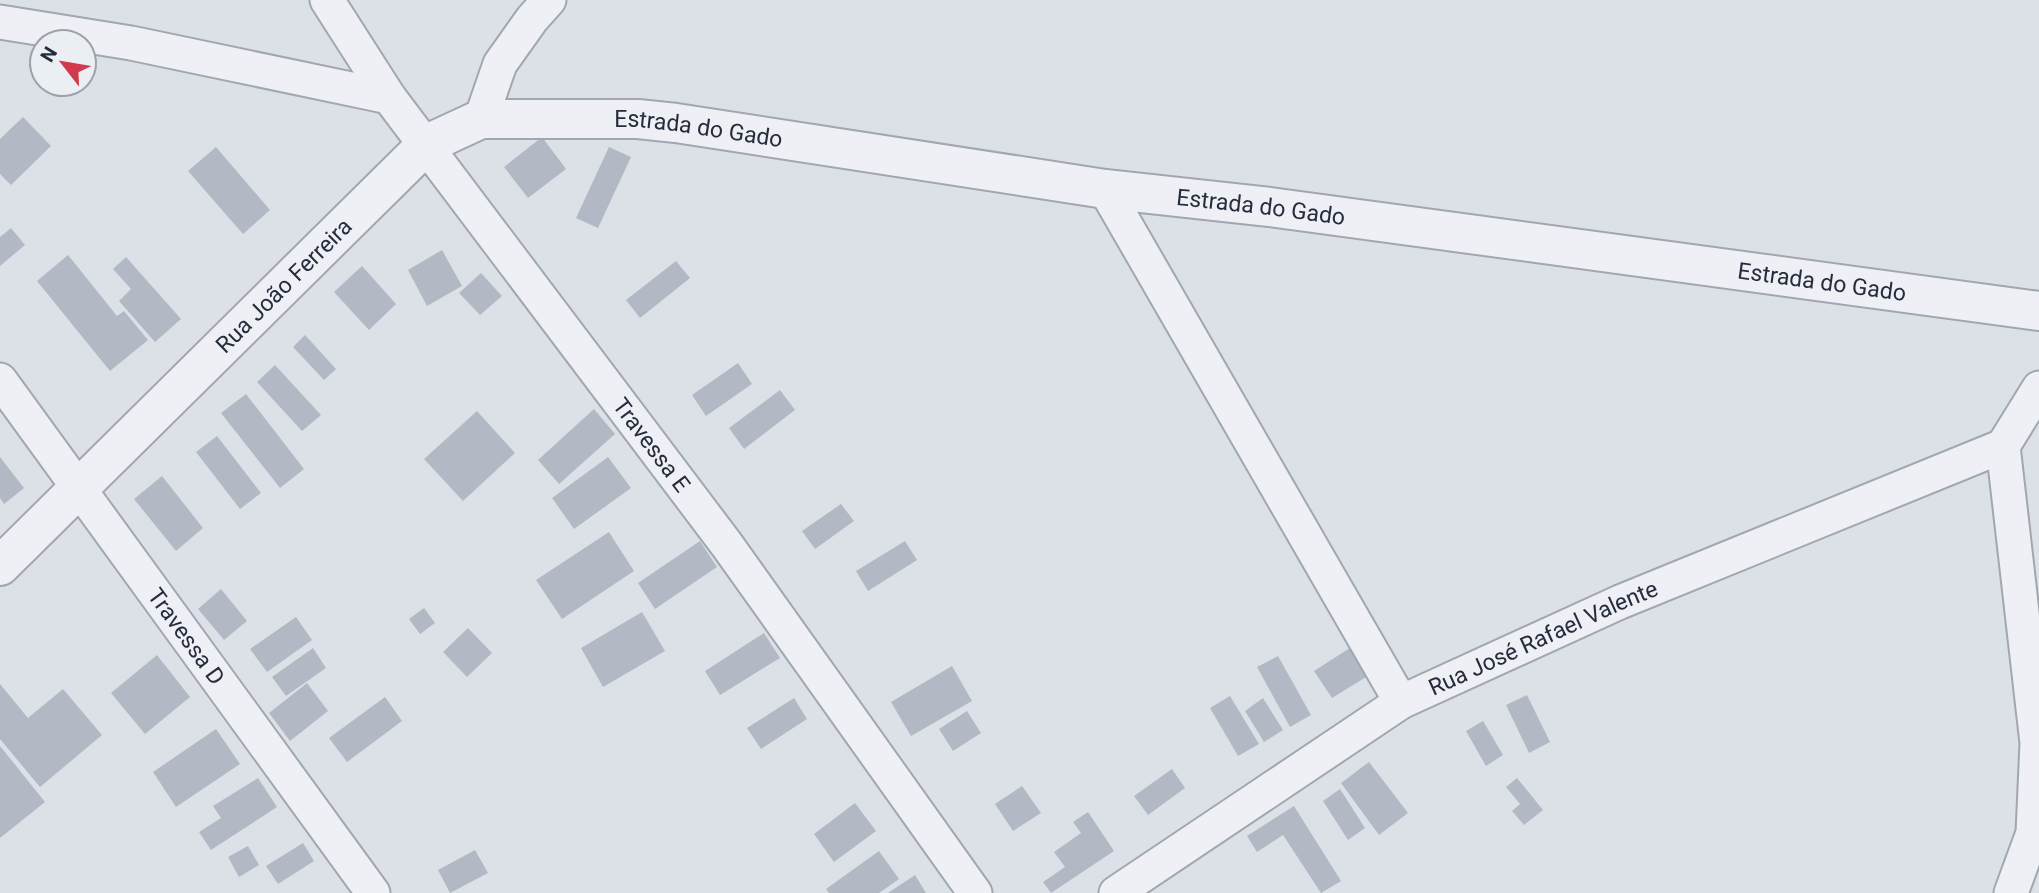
<svg xmlns="http://www.w3.org/2000/svg" width="2039" height="893" font-family="Roboto,sans-serif">
<style>
.building{fill:#b3b9c4}
.lines{fill:none;stroke-linecap:round;stroke-linejoin:round}
.minor-casing{stroke:#a1a7b1;stroke-width:37}
.tertiary-casing{stroke:#a1a7b1;stroke-width:42}
.minor{stroke:#eef0f5;stroke-width:33}
.tertiary{stroke:#eef0f5;stroke-width:38}
.labels{text-anchor:middle;stroke-width:6;stroke-linejoin:round;paint-order:stroke}
.street-label{font-size:23px;fill:#252d3d;stroke:#ebeff4}
</style>
<rect width="100%" height="100%" fill="#dce0e7"/>
<!-- building -->
<path class="building" d="M23 117 51 146 11 185 0 174V139Z
M542 137 566 169 528 198 504 167Z
M216 147 270 210 243 234 188 171Z
M609 147 631 157 598 228 576 218Z
M11 228 25 245 0 266V237Z
M442 250 462 286 427 306 408 270Z
M68 255 117 316 124 311 148 340 110 371 37 281Z
M126 257 181 319 155 342 119 301 131 289 113 269Z
M676 261 690 278 640 318 626 300Z
M362 266 396 304 369 330 334 292Z
M481 273 502 296 480 315 459 293Z
M305 335 336 369 324 380 293 347Z
M738 363 752 384 706 416 692 395Z
M275 365 321 415 302 431 257 382Z
M780 390 795 410 744 449 729 428Z
M246 394 304 469 280 488 221 413Z
M594 409 615 434 559 484 538 460Z
M477 411 515 453 463 501 424 459Z
M217 436 261 493 240 509 196 452Z
M0 457 24 488 4 504 0 498Z
M608 457 631 488 574 529 552 498Z
M162 476 203 528 176 551 134 499Z
M841 504 854 521 815 549 802 531Z
M609 532 634 571 562 619 536 580Z
M700 541 717 567 655 609 638 583Z
M905 541 917 560 868 591 856 571Z
M221 589 247 621 224 640 198 609Z
M424 608 435 623 420 634 409 619Z
M642 612 665 651 603 687 581 648Z
M296 617 312 640 267 672 250 649Z
M468 628 492 653 467 677 443 652Z
M764 633 780 658 720 695 705 671Z
M1353 646 1371 674 1332 698 1314 671Z
M313 648 326 668 286 696 272 677Z
M157 655 190 697 145 734 111 693Z
M1278 656 1311 715 1290 727 1257 667Z
M952 666 972 701 911 736 891 702Z
M307 683 328 711 290 741 269 713Z
M0 684 28 718 63 689 102 735 40 787 0 739Z
M1527 695 1550 742 1529 753 1506 705Z
M1230 696 1259 744 1238 756 1210 708Z
M385 697 402 721 347 762 329 738Z
M794 698 807 719 761 749 747 728Z
M1263 698 1283 730 1264 742 1245 711Z
M967 711 981 733 953 751 939 729Z
M1483 721 1503 755 1486 766 1466 731Z
M216 729 240 764 176 807 153 772Z
M0 746 45 802 0 838Z
M1369 762 1408 813 1379 835 1341 783Z
M1172 769 1185 788 1148 815 1134 796Z
M258 778 277 807 211 850 199 832 221 818 213 806Z
M1517 778 1543 810 1524 825 1512 811 1520 804 1506 787Z
M1022 786 1041 813 1013 831 995 804Z
M1340 789 1365 828 1348 840 1323 801Z
M855 803 876 831 834 862 814 834Z
M1294 806 1341 881 1321 893 1283 835 1257 852 1247 836Z
M1088 812 1114 851 1051 893 1043 882 1065 867 1054 852 1081 833 1073 822Z
M303 843 314 861 278 884 266 866Z
M248 846 259 865 239 877 228 857Z
M475 850 488 873 450 893 438 870Z
M879 851 899 879 879 893H829L826 889Z
M915 875 926 893H888Z"/>
<g class="lines">
<defs>
<g id="minor">
<path id="s1" d="M327 0 389 97 727 545 975 893"/>
<path d="M0 22 131 43 389 97"/>
<path d="M481 119 500 64 532 19 549 0"/>
<path d="M1105 189 1401 702"/>
<path id="s2" d="M0 380 373 893"/>
<path id="s3" d="M1116 893 1401 702 1620 602 2003 446"/>
<path d="M2011 893 2033 833 2037 743 2003 446 2039 388"/>
</g>
<g id="tertiary">
<path id="s4" d="M0 566 427 144 481 119H638L676 123 1105 189 1270 207 2039 311"/>
</g>
</defs>
<!-- minor casing -->
<use href="#minor" class="minor-casing"/>
<!-- tertiary casing -->
<use href="#tertiary" class="tertiary-casing"/>
<!-- minor -->
<use href="#minor" class="minor"/>
<!-- tertiary -->
<use href="#tertiary" class="tertiary"/>
</g>
<g class="labels">
<!-- street labels -->
<g class="street-label">
<text dy="8" stroke="none"><textPath href="#s4" startOffset="878">Estrada do Gado</textPath></text>
<text dy="8" stroke="none"><textPath href="#s4" startOffset="1446">Estrada do Gado</textPath></text>
<text dy="8" stroke="none"><textPath href="#s4" startOffset="2012">Estrada do Gado</textPath></text>
<text dy="8" stroke="none"><textPath href="#s4" startOffset="399">Rua João Ferreira</textPath></text>
<text dy="8" stroke="none"><textPath href="#s1" startOffset="551">Travessa E</textPath></text>
<text dy="8" stroke="none"><textPath href="#s2" startOffset="317">Travessa D</textPath></text>
<text dy="8" stroke="none"><textPath href="#s3" startOffset="499">Rua José Rafael Valente</textPath></text>
</g>
</g>
<!-- north arrow -->
<g transform="translate(63 63) rotate(301)"><circle r="33" fill="#ebeff4" stroke="#9ca1ab" stroke-width="2"/>
<path d="M0-5L12 26L0 18L-12 26Z" fill="#d3394c"/>
<text y="-10" font-size="19" font-weight="bold" text-anchor="middle" fill="#252d3d">N</text>
</g>
</svg>
